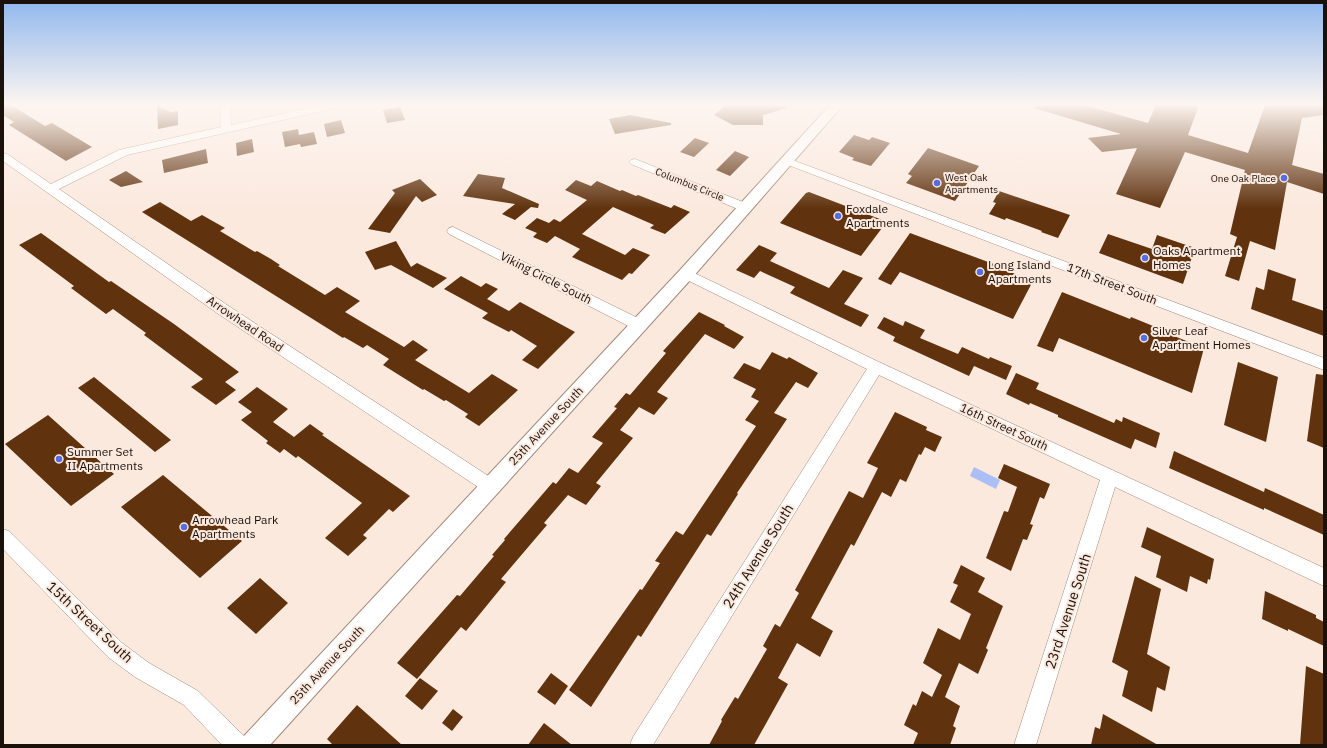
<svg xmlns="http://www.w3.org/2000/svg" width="1327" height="748" font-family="'IBM Plex Sans',sans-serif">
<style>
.water{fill:#acbef6}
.building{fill:#60320e}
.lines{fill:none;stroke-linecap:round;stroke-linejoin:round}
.minor-casing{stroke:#a48978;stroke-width:1}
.tertiary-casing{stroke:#a48978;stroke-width:2}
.minor{fill:#fff;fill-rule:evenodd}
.tertiary{fill:#fff;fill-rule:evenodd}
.poi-dot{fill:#536de2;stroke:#fbe9de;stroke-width:1.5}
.labels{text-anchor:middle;stroke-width:4;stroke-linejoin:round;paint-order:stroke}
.far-poi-label{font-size:10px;fill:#1b110b;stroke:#fbe9de;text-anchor:start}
.far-street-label{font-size:10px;fill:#1b110b;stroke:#fbe9de}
.poi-label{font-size:12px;fill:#1b110b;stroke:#fbe9de;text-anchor:start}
.street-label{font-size:12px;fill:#1b110b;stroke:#fbe9de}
.near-street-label{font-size:14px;fill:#1b110b;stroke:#fbe9de}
</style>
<rect width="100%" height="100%" fill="#fbe9de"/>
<!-- water -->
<path class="water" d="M974 467 1000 480 996 489 970 476Z"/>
<!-- building -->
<path class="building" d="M3 105H11L45 126 52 123 92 147 66 161 9 125 14 122 3 115Z
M157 105 170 112 178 111V125L158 129Z
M726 105H786L787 108 763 115V125H733L714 115Z
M1035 105H1084L1148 123 1156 105H1199L1188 135 1248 153 1265 105H1324V115L1302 118 1292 165 1324 174V194L1287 182 1275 250 1250 241 1239 281 1225 276 1237 237 1230 234 1245 170 1185 152 1160 208 1116 194 1137 148 1102 152 1088 138 1121 134 1034 108Z
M400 107 405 120 387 123 383 110Z
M630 115 671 123V125L615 134 609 119Z
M341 120 345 133 327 137 324 124Z
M298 129 299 135 314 132 317 144 301 147 300 144 285 147 282 132Z
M854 135 869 140 872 137 890 143 871 166 852 160 854 158 839 152Z
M695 138 709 143 694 157 680 152Z
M252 139 254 152 237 156 236 143Z
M928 148 979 166 955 201 906 183 912 176 908 174Z
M206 149 208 163 164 173 162 160Z
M735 151 749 157 730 176 716 170Z
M126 171 143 182 121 187 109 180Z
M478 174 505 178 502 188 539 204 538 208 531 207 515 220 502 214 515 204 463 196Z
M420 179 437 195 422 202 416 196 390 233 368 229 395 193 392 190Z
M576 180 591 186 597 181 620 191 622 190 636 196 638 195 671 208 674 205 690 212 665 234 650 228 654 225 613 207 582 234 625 255 633 248 650 255 632 274 629 273 622 280 572 257 580 249 555 236 547 243 533 237 537 233 525 228 537 218 549 223 554 219 560 222 587 200 565 190Z
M999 191 1070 215 1058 238 1041 232 1042 231 1006 218 1005 220 989 214 996 203 993 202Z
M809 192 885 221 884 223 885 224 861 256 780 223 806 193Z
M160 202 191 221 202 215 225 228 220 231 255 252 257 251 271 259 280 265 278 266 325 295 337 287 360 301 345 312 404 347 413 340 428 350 415 360 469 393 492 374 518 390 479 426 465 417 468 414 446 400 444 401 424 389 423 390 383 365 389 359 367 345 363 348 344 337 343 338 142 212Z
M41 233 109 282 111 281 174 324 239 372 225 382 236 390 216 405 191 387 203 379 144 335 146 333 113 309 106 314 71 288 74 286 19 245Z
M910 233 999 266 998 267 1033 281 1013 319 900 272 891 285 878 279Z
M1108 234 1152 249 1157 235 1195 248 1183 284 1099 253Z
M396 241 411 267 417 263 447 278 433 288 391 265 375 270 365 252Z
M759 245 777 253 770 261 829 288 843 270 863 278 844 304 869 315 861 327 790 293 795 287 760 271 754 278 736 270Z
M1268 269 1296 279 1292 300 1324 311V336L1251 309 1256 287 1264 290Z
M461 276 481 287 486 283 498 289 487 299 509 311 520 302 575 332 538 369 522 360 537 346 511 330 509 332 482 318 488 313 444 289Z
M1062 292 1130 319 1131 317 1158 328 1165 331 1164 332 1204 348 1192 393 1059 338 1053 352 1037 346Z
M699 312 725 325 724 326 744 337 734 349 705 334 657 392 668 398 654 415 639 407 620 430 633 438 596 483 601 486 586 505 568 495 544 523 547 525 501 579 506 582 466 631 461 627 417 679 397 663 457 595 460 596 494 556 492 555 505 540 504 539 553 482 556 484 569 468 578 473 603 443 592 437 617 408 614 407 626 393 630 395 666 353 663 351Z
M884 317 903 326 905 321 925 330 920 338 958 354 962 347 989 359 990 357 1012 366 1006 380 974 366 969 376 893 341 895 337 877 328Z
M772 352 787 359 789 357 818 373 808 388 796 382 774 413 787 419 737 493 738 494 711 536 707 534 641 637 638 635 591 707 569 690 640 589 642 590 660 563 655 561 676 531 683 535 756 426 745 420 759 401 751 397 756 389 733 378 744 363 760 370Z
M1238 362 1278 377 1266 442 1224 425Z
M1016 373 1039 383 1036 389 1114 423 1116 419 1122 422 1123 417 1160 433 1156 448 1135 439 1131 449 1058 417V415L1030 403 1029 405 1006 394Z
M1316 374 1324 375V448L1307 441Z
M94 377 171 440 155 452 78 388Z
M257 387 288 409 273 422 294 437 310 424 324 434 322 435 410 496 393 512 389 509 363 535 367 538 348 556 325 538 362 503 298 456 296 458 284 449 280 453 266 443 268 441 241 420 252 412 238 402Z
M895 412 927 427 926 430 942 437 935 452 925 447 921 455 919 454 906 482 900 479 891 497 882 492 854 546 851 544 811 618 833 631 820 657 797 643 778 678 788 684 754 745H709L722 721 721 720 735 697 738 699 767 649 763 646 775 624 780 627 799 593 795 590 849 491 863 498 878 468 867 463Z
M48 415 114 474 71 506 5 444Z
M1174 451 1264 492 1265 488 1324 515V535L1264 508V510L1169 468Z
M1004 464 1050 484 1044 499 1040 497 1030 524 1033 525 1027 540 1023 539 1011 571 986 558 1004 511 1008 512 1017 487 998 478Z
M163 475 242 541 200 578 121 507Z
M1147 527 1214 559 1210 580 1208 579 1207 584 1190 576 1187 592 1156 577 1161 556 1141 547Z
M961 565 985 578 978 592 1003 606 986 648 988 650 978 674 959 663 945 697 960 706 953 726 956 728 950 745H913L918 733 904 725 913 704 916 706 922 691 932 697 942 675 923 663 938 628 960 640 971 614 950 602 958 585 953 583Z
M1135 576 1161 589 1147 654 1170 667 1165 691 1157 687 1152 712 1122 696 1128 671 1112 662Z
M260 578 288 603 256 634 227 608Z
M1265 591 1316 615V618L1324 622V646L1288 629V631L1262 619Z
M1306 666 1324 674V745H1300Z
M551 673 568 686 555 705 537 692Z
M420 678 438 691 422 710 405 696Z
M357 705 402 745H333L327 739Z
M453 709 463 717 452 731 442 723Z
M1103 714 1158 745H1091L1095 727 1100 729Z
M544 723 572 745H528Z"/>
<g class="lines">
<defs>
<path id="minor" d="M220 105H230L231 125 323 105H341L336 108 127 155 59 189 227 305 496 481 498 486 496 491 490 493 484 491 217 313 3 161V153L7 154 51 184 119 150 221 127Z
M787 158 1324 358V370L783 163 781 161 783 159Z
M635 159 748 204 750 207 748 210H740L631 164 629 162 631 160Z
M453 227 644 321 646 325 644 329 639 330 634 329 449 234 447 231 449 228Z
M686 269 881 363 1324 568V586L1115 487 1036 745H1014L1100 480 879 375 653 745H630L633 737 867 369 681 277 679 274 681 271Z
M3 529 9 531 122 643 149 663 198 691 245 737 248 745H222L184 705 135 677 108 657 3 549Z"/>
<path id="tertiary" d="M830 105H843L692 278 270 745H240L244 736 680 270Z"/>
</defs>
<!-- minor casing -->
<use href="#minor" class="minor-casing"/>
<!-- tertiary casing -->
<use href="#tertiary" class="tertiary-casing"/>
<!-- minor -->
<use href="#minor" class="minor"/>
<!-- tertiary -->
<use href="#tertiary" class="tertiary"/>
</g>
<!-- sky -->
<linearGradient id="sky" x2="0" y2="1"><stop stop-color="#90b8ee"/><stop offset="0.5" stop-color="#fdf5f0"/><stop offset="1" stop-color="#fdf5f0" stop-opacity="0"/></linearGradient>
<rect width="1327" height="209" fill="url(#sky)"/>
<!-- markers -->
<g class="poi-dot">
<circle cx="1284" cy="178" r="4"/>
<circle cx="937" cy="183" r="4"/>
<circle cx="838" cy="216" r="4"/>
<circle cx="1145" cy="258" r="4"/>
<circle cx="980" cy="272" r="4"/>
<circle cx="1144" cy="338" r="4"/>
<circle cx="59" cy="459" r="4"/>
<circle cx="184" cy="527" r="4"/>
</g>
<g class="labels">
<!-- far-poi labels -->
<g class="far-poi-label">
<text x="945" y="181">West Oak<tspan x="945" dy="12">Apartments</tspan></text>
<text x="1276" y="182" text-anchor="end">One Oak Place</text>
</g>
<!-- far-street labels -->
<g class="far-street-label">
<text transform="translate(690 184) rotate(22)" y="4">Columbus Circle</text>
</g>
<!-- poi labels -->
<g class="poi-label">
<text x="846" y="213">Foxdale<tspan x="846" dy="14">Apartments</tspan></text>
<text x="1153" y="255">Oaks Apartment<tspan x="1153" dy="14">Homes</tspan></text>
<text x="988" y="269">Long Island<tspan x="988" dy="14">Apartments</tspan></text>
<text x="1152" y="335">Silver Leaf<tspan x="1152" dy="14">Apartment Homes</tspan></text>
<text x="67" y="456">Summer Set<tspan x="67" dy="14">II Apartments</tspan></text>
<text x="192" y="524">Arrowhead Park<tspan x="192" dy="14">Apartments</tspan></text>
</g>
<!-- street labels -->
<g class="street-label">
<text transform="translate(546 278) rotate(27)" y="4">Viking Circle South</text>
<text transform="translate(1112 284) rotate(21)" y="4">17th Street South</text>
<text transform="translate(245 324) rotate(34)" y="4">Arrowhead Road</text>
<text transform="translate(546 426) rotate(-47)" y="4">25th Avenue South</text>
<text transform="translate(1004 427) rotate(25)" y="4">16th Street South</text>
<text transform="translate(327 665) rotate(-47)" y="4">25th Avenue South</text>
</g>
<!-- near-street labels -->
<g class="near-street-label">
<text transform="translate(758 556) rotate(-58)" y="5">24th Avenue South</text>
<text transform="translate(1068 611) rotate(-72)" y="5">23rd Avenue South</text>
<text transform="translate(90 622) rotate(43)" y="5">15th Street South</text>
</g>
</g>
<!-- border -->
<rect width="1327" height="748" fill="none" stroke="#1b110b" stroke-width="8"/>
</svg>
